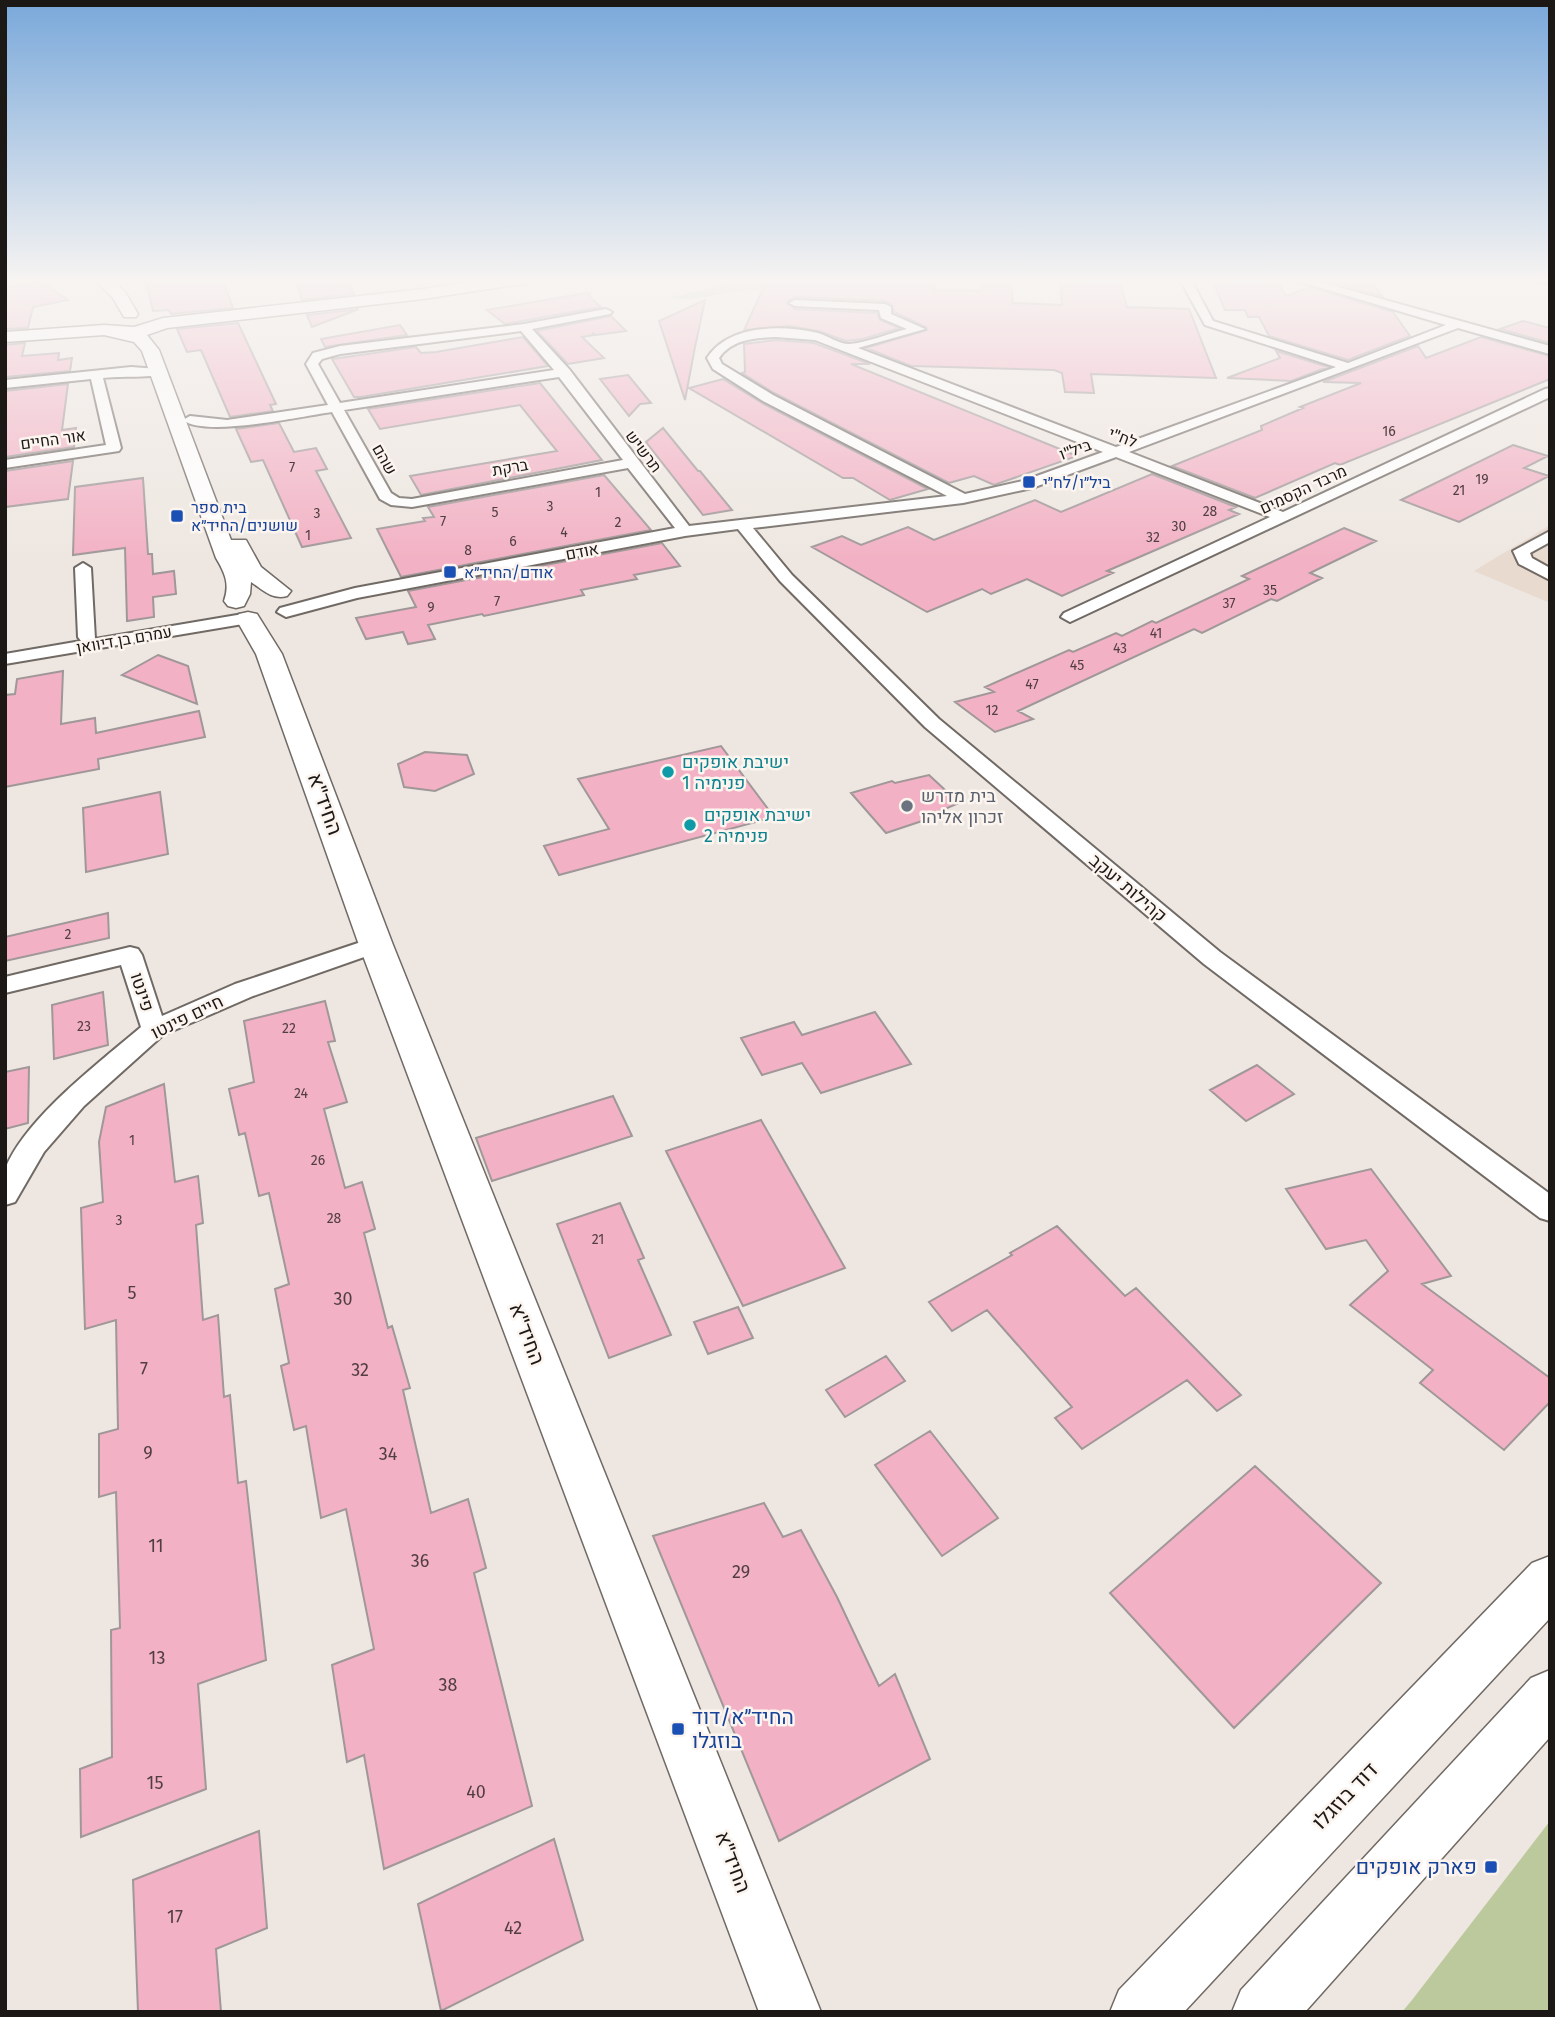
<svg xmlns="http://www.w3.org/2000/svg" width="1555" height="2017" font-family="'Fira Sans',Heebo,sans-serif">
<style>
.built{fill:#e8dacf}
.green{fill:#bbc99d}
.building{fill:#f2b1c4;stroke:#a09799;stroke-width:2}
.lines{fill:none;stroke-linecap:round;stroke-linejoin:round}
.street-casing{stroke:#706964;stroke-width:4}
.secondary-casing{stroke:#706964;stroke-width:3}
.street{fill:#fff;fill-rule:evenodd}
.secondary{fill:#fff;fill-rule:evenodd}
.transit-dot{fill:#1a4fb4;stroke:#fcf4ee;stroke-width:2.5}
.culture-dot{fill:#0f9aa8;stroke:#fcf4ee;stroke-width:2.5}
.worship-dot{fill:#6b7280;stroke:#fcf4ee;stroke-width:2.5}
.labels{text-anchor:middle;stroke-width:5;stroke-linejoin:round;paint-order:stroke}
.number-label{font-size:14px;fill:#513e42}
.far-street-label{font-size:16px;fill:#1b1816;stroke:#fcf4ee}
.far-transit-label{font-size:16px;fill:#164399;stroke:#fcf4ee;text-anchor:start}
.culture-label{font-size:18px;fill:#0d838f;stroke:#fcf4ee;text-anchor:start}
.worship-label{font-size:18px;fill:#5b616d;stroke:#fcf4ee;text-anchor:start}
.street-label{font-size:18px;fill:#1b1816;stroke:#fcf4ee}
.near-number-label{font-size:18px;fill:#513e42}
.near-street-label{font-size:21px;fill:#1b1816;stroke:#fcf4ee}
.near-transit-label{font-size:21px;fill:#164399;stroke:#fcf4ee;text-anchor:start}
</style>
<rect width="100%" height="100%" fill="#eee7e1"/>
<!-- built -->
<path class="built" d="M1550 525V603L1474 571Z"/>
<!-- green -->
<path class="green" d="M769 281 764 290 731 292 695 299 667 298 735 282Z
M1550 1821V2012H1402L1412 2000Z"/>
<!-- building -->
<path class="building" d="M145 278H222L233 308 171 314 169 310 153 311Z
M295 278H348L354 294 302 300Z
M768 278H935V290L982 291V282L1011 283 1013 303 1062 305 1060 280 1120 282 1127 307 1189 309 1216 378 1091 374 1094 393 1065 392 1062 373 1054 370 911 366 866 348 927 330 926 327 894 312 892 305 885 301 795 297 787 302 795 309 877 313 880 320 899 328 863 339 846 341 819 331 789 326 744 330Z
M1211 278 1279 284 1286 296 1310 287 1393 312 1410 336 1348 360 1269 336 1259 317H1248L1245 310H1225Z
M1338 278H1369L1382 296 1328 281Z
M40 281 68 300 33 307 28 328 5 329V288Z
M586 293 590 294 589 296 601 307 505 324 487 310Z
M705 300 695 347 685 400 659 321Z
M359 309 312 327 307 315Z
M611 316 626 331 596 335 592 333 594 335 582 337 604 358 568 364 537 331Z
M1523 321 1550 328V343L1500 329Z
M238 323 276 404 270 405 273 411 230 417 201 350 187 352 177 329Z
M400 325 407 335 325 347 321 339Z
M523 337 548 366 361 397H354L332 359 416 347 421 353 436 352Z
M1481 337 1550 356V379L1340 465 1335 463 1255 498 1172 466 1262 430 1261 426 1303 408 1300 407 1361 383 1323 382 1418 346 1426 358Z
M776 340 814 343 870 364H851L1077 456 994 485 974 476 949 483 774 393 742 373 745 372 744 344Z
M25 343 22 356 59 353 58 360 72 358 70 371 5 377V345Z
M1276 351 1328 367 1291 381 1227 378 1280 358Z
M628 375 651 403 640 404 629 416 600 379Z
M723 379 762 403 928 489 890 500 853 478H843L689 388Z
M540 383 602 460 421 495 410 476 557 451 520 405 380 429 368 409Z
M68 384 62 430 76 428 74 447 5 457V391Z
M279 423 294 452 316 448 327 469 316 471 351 538 302 547 263 460 251 462 236 429Z
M663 428 698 471H700L732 510 703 515 646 442Z
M1513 445 1548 456 1524 468 1549 476 1459 522 1401 500Z
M73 461 68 499 5 507V471Z
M1152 474 1236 507 1229 510 1239 514 1107 571 1113 573 1062 596 1027 579 991 594 982 589 927 612 812 547 842 536 861 545 908 527 934 540 1035 500 1061 512Z
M604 475 651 530 401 577 377 529 425 521 423 518 434 517 428 507Z
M143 478 148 554H152L153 574 174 571 176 594 153 597 154 617 127 621 125 548 73 555 75 487Z
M1344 528 1376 541 1310 573 1322 578 1277 601 1271 599 1202 633 1194 629 1018 711 1033 719 995 732 955 702 994 692 985 687 1069 650 1073 652 1116 633 1122 636 1152 621 1156 623 1249 579 1242 576Z
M662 543 680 566 634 575 637 579 581 590 584 595 484 616 482 614 428 625 435 639 408 644 403 632 366 639 356 618 416 607 408 591Z
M158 655 188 666 197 704 122 675Z
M63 671 61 724 95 718 96 733 199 711 205 737 98 759 99 769 5 787V695L15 694 17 679Z
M721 746 774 817 559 875 544 846 609 829 578 779Z
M425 752 467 755 474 774 435 791 404 787 398 764Z
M929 775 959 803 926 817 928 819 886 833 851 793 892 781 895 783Z
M160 792 168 854 86 872 83 808Z
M108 913 109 938 5 961V937Z
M103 992 108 1045 54 1059 52 1005Z
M325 1001 335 1041 328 1042 347 1102 324 1109 345 1188 362 1182 375 1229 364 1233 388 1328 392 1326 410 1388 403 1390 431 1513 468 1499 486 1568 474 1573 532 1806 384 1869 364 1755 347 1762 332 1665 374 1649 346 1509 321 1518 306 1426 294 1430 281 1366 289 1363 275 1289 289 1284 269 1193 259 1196 245 1133 239 1135 229 1089 254 1082 244 1021Z
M875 1012 911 1064 821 1093 802 1063 762 1075 741 1038 794 1022 802 1035Z
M1257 1065 1294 1094 1246 1121 1210 1090Z
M29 1067 28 1123 5 1129V1072Z
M164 1084 175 1182 198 1176 203 1223 196 1225 203 1320 218 1315 224 1397 230 1395 238 1483 246 1481 266 1660 198 1684 206 1789 81 1837 80 1769 112 1757 111 1630 120 1628 116 1492 99 1497V1434L118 1429 116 1320 85 1329 81 1208 103 1202 99 1142 106 1107Z
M613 1096 632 1136 492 1181 476 1138Z
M761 1120 845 1268 743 1306 666 1151Z
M1371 1169 1451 1276 1422 1284 1550 1378V1402L1504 1450 1420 1383 1433 1370 1350 1305 1388 1271 1366 1240 1326 1249 1286 1189Z
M620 1203 644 1258 638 1260 671 1335 609 1358 557 1224Z
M1057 1226 1125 1296 1136 1288 1241 1395 1217 1411 1187 1380 1082 1449 1055 1418 1072 1407 987 1310 952 1331 929 1302 1012 1255 1010 1253Z
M738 1307 753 1338 708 1354 694 1322Z
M886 1356 905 1381 845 1417 826 1390Z
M930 1431 998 1518 942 1556 875 1465Z
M1255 1466 1381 1583 1234 1728 1110 1593Z
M764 1503 783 1537 801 1530 837 1597 879 1686 895 1674 930 1759 779 1841 653 1536Z
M259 1831 267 1928 216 1949 221 2012H138L133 1880Z
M554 1839 583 1940 441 2011 418 1904Z"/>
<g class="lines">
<defs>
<path id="street" d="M1179 278H1190L1213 321 1348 363 1446 325 1288 278H1306L1550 346V354L1458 328 1129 452 1283 512 1545 389 1550 388V397L1070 622 1061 617 1064 613 1270 517 1116 457 1032 488 963 503 753 528 792 575 939 719 1220 952 1550 1194V1221L1540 1218 1204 964 925 727 780 581 738 529 685 536 357 598 286 617 277 612 280 608 355 588 675 528 628 468 412 507 391 505 380 499 332 412C302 416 205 438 183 420L190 416 227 420 328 405 306 364 313 353 340 346 524 324 606 309 612 312 610 314 532 329 569 369 689 526 947 496 763 401 713 369 707 358C729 324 782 325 818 333 828 336 839 344 849 344 867 343 889 333 907 329L881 318 879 310 795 306 789 303 795 300 885 304 891 307V314L925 329 858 348 1116 447 1336 367 1205 325ZM521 331 554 370 340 403 318 364 322 359 340 354ZM776 337 815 340 1103 452 1023 481 965 494 773 395 722 364 719 358C732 339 755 338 776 337ZM559 377 623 460 412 499 399 498 391 493 344 410Z
M1533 278H1550V284L1534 280Z
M131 367 159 369 165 373C159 378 116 376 103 378L121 448 119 451 5 468V460L106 445 91 379 5 388V380Z
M1550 531V542L1530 553 1532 558 1550 568V580L1519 564 1513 551Z
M83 563 91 568 95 639 243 614 252 619 243 624 5 664V654L81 641 78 637 75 568Z
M376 937 384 940 388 945 384 950 253 996 163 1035 84 1106 44 1152 15 1202 5 1205C5 1194 2 1177 6 1167 28 1116 99 1063 141 1027L121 965 5 993V977L130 947 138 949 142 955 162 1016 235 984Z"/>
<path id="secondary" d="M93 278H110L125 292 138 314 136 317H124L113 298Z
M495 278H534L527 283 423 299 167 328 147 335 159 350 231 540H246L261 567 291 591 287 596C272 600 263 590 251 582L250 594 244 606 236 608 228 606 224 601C230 584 225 573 216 558L142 351 134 342 104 335 5 342V332L104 325 134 327 163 318 423 289Z
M248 612 257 614 282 654 393 945 821 2012H759L359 945 256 654 236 619 239 614Z
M1550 1556V1618L1184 2012H1110L1119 1990 1532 1563Z
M1550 1670V1737L1305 2012H1232L1241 1990 1531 1678Z"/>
</defs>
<!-- street casing -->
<use href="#street" class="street-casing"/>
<!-- secondary casing -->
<use href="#secondary" class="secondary-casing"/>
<!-- street -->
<use href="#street" class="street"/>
<!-- secondary -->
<use href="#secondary" class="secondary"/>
</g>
<!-- sky -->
<linearGradient id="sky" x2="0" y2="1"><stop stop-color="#79a8da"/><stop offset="0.5" stop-color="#f7f4f2"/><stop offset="1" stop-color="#f7f4f2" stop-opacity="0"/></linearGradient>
<rect width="1555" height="561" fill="url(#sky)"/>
<!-- markers -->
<g class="transit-dot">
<rect x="1022" y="475" width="14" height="14" rx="3.5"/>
<rect x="170" y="509" width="14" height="14" rx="3.5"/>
<rect x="443" y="565" width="14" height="14" rx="3.5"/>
<rect x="671" y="1722" width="14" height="14" rx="3.5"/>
<rect x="1484" y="1860" width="14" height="14" rx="3.5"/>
</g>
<g class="culture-dot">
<circle cx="668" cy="772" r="7"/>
<circle cx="690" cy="825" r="7"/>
</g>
<circle class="worship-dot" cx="907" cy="806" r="7"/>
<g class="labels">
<!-- number labels -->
<g class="number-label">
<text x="1389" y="436">16</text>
<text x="292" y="472">7</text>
<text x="1482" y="484">19</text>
<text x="1459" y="495">21</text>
<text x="598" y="497">1</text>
<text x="550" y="511">3</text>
<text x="1210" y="516">28</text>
<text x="495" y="517">5</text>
<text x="317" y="518">3</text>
<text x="443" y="526">7</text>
<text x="618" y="527">2</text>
<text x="1179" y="531">30</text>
<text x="564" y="537">4</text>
<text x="308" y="540">1</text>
<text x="1153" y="542">32</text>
<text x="513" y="546">6</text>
<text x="468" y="555">8</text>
<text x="1270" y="595">35</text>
<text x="497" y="606">7</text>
<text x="1229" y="608">37</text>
<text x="431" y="612">9</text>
<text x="1156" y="638">41</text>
<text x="1120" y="653">43</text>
<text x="1077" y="670">45</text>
<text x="1032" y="689">47</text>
<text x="992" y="715">12</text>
<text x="68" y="939">2</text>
<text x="84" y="1031">23</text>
<text x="289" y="1033">22</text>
<text x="301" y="1098">24</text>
<text x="132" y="1145">1</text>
<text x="318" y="1165">26</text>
<text x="334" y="1223">28</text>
<text x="119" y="1225">3</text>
<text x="598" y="1244">21</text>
</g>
<!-- far-street labels -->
<g class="far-street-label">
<text transform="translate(1123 437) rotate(21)" y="6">לח"י</text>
<text transform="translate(53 439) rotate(-8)" y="6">אור החיים</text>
<text transform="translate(1075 449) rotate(-20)" y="6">ביל"ו</text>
<text transform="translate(644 451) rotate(53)" y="6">תרשיש</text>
<text transform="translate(385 459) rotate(60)" y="6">שהם</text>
<text transform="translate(510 467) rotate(-10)" y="6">ברקת</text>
<text transform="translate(1303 489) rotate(-25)" y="6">מרבד הקסמים</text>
<text transform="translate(582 551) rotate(-11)" y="6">אודם</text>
<text transform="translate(124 639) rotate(-10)" y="6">עמרם בן דיוואן</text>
</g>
<!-- far-transit labels -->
<g class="far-transit-label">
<text x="1043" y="488">ביל״ו/לח״י</text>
<text x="191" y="513">בית ספר<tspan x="191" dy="18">שושנים/החיד״א</tspan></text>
<text x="464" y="578">אודם/החיד״א</text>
</g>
<!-- culture labels -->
<g class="culture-label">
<text x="682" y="768">ישיבת אופקים<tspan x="682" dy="21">פנימיה 1</tspan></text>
<text x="704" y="821">ישיבת אופקים<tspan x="704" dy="21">פנימיה 2</tspan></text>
</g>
<!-- worship labels -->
<g class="worship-label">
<text x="921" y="802">בית מדרש<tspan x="921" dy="21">זכרון אליהו</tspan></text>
</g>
<!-- street labels -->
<g class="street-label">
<text transform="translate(1128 888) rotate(40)" y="6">קהילות יעקב</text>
<text transform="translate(142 992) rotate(72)" y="6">פינטו</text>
<text transform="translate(187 1017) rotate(-26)" y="6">חיים פינטו</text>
</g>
<!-- near-number labels -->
<g class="near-number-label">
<text x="132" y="1299">5</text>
<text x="343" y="1305">30</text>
<text x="144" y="1375">7</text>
<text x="360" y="1376">32</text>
<text x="148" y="1459">9</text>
<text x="388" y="1460">34</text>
<text x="156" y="1552">11</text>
<text x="420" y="1567">36</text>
<text x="741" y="1578">29</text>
<text x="157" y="1664">13</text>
<text x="448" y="1691">38</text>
<text x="155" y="1789">15</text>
<text x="476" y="1798">40</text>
<text x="175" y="1923">17</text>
<text x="513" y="1934">42</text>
</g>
<!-- near-street labels -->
<g class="near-street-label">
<text transform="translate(325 804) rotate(70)" y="7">החיד"א</text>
<text transform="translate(527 1334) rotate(69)" y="7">החיד"א</text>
<text transform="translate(1345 1796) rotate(-46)" y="7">דוד בוזגלו</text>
<text transform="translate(733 1862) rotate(69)" y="7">החיד"א</text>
</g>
<!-- near-transit labels -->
<g class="near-transit-label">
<text x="692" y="1724">החיד״א/דוד<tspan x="692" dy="24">בוזגלו</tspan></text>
<text x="1477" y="1874" text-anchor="end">פארק אופקים</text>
</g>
</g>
<!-- border -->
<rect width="1555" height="2017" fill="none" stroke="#1b1816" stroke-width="14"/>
</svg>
